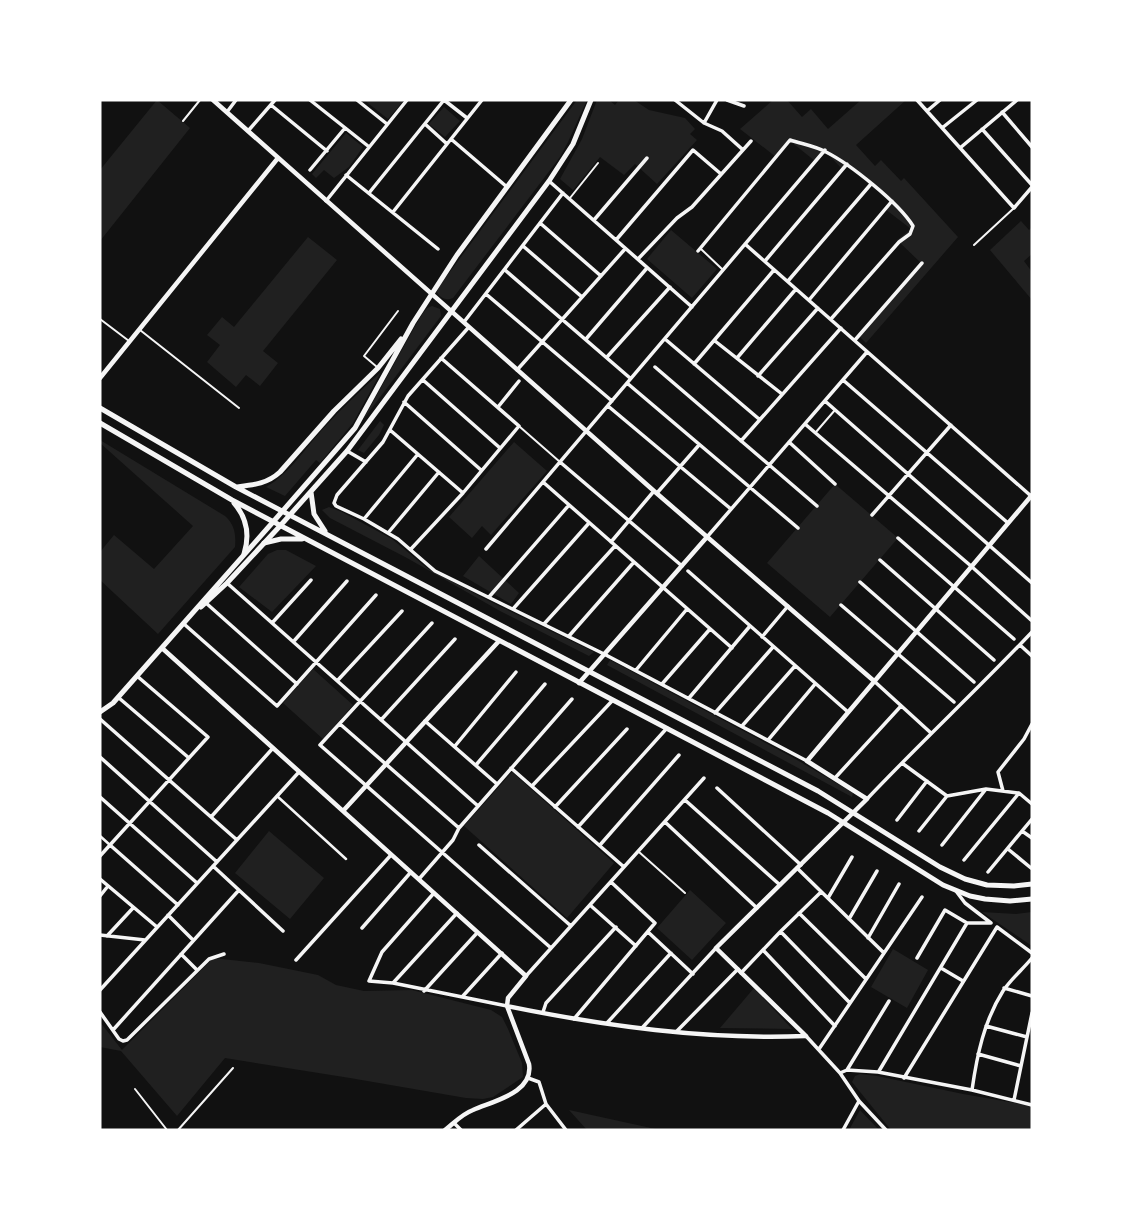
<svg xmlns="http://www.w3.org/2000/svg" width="1132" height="1230" font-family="'Work Sans',sans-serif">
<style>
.green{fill:#202020}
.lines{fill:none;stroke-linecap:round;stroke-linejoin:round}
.service{stroke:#f5f5f5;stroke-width:2}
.pedestrian{stroke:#f5f5f5;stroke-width:2.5}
.minor{stroke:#f5f5f5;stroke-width:3.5}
.tertiary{stroke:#f5f5f5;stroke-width:4.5}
.secondary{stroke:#f5f5f5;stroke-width:5}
.primary{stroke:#f5f5f5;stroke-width:5}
</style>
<rect width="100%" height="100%" fill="#111"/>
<!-- green -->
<path class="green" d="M157 100 190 128 100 241V170Z
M364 100H404L388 119Z
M577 100H587L568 142 560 157 453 298C446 301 440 298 437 292L438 288Z
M597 100H609L615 105 619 100H634L649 110 685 118 695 129 690 134 697 140 657 184 635 164 624 175 600 157 573 190 560 179 582 139Z
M773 100H787L802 117 811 109 828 129 861 100H906L856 145 875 166 881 160 901 181 904 178 958 237 866 343 859 336 921 263 897 240 911 229 885 209 892 201 848 165 843 170 825 151 815 161 790 141 776 157 740 129Z
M444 107 460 121 445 137 429 124Z
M346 133 363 147 349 167 334 178 324 170 316 178 312 174Z
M1021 221 1029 230 1032 227V254L1024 261 1032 272V300L990 250Z
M671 230 717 269 692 298 647 259Z
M308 237 337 260 263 351 278 363 260 386 246 375 236 387 207 362 220 345 207 335 222 317 234 327Z
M432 306 440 309 441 316 363 420 414 328 423 313 427 308Z
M381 372 353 423 320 463 316 460 285 496 266 487C288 475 304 450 321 431 340 410 360 391 381 372Z
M380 421 384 425 379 435 364 453 358 450Z
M100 440 225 516C235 525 236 535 235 547L158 634 100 580V552L114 535 154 569 193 526 100 443Z
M514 442 547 471 491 535 482 526 472 538 449 517Z
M835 484 898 538 830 617 767 563Z
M329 507 342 512 392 539 427 568 485 599 594 652 589 656 500 611 407 558 330 518 322 510Z
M277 550H286L316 566 272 612 239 587 268 554Z
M479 556 519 593 511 604 463 576Z
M610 660 792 757 853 793 852 797 607 665Z
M313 669 353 705 323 739 283 703Z
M512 772 614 863 567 918 464 826Z
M269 831 324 878 290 919 235 873Z
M690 890 726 923 692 960 657 928Z
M982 912 1016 914 1032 912V946Z
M893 949 928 970 907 1008 871 987Z
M213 958 259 963 318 975 336 985 364 991 412 990 491 1010 502 1017 508 1029 522 1063 523 1077 493 1097 483 1099 466 1098 350 1078 225 1058 177 1116 121 1051 100 1047V1022L122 1050Z
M754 988 792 1029 720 1028Z
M860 1074 877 1076 963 1094 1032 1106V1130H891L852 1082 855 1076Z
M569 1110 660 1130H587Z
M860 1110 879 1130H849Z"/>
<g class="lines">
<!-- service -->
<path class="service" d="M183 121 200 100
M570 198 598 163
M974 245 1014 208
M701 249 722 269
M100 319 129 341
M140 330 239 408
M377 367 364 356 398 311
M520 427 560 462
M816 432 835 410
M639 852 685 893
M135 1089 167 1130
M178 1130 233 1068"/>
<!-- pedestrian -->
<path class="pedestrian" d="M277 796 346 859
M100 836 110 845"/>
<!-- minor -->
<path class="minor" d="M310 100 368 146
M357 100 387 124
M444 100 467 118
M675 100 704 123 722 131 742 149
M727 100 744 106
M917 100 1014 208 1032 187
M271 105 327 151
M927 111 940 100
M227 112 236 100
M1002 112 1032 147
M704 123 717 100
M425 124 447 144
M942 128 977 100
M982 129 1032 185
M248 131 275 100
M451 139 507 187
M960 148 1017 100
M310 170 345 128
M346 175 438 249
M549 181 692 307
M369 193 444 100
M326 201 407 100
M393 212 482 100
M594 220 647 158
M540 223 601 276
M616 240 693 150 721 174
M745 244 1031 496
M523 246 582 297
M698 251 790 140C802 144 815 146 826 152 850 164 899 203 913 226L910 234 899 242 831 319
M638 259 677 218 692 207 751 141
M765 261 847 164
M505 270 630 378
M788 281 871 184
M486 294 612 401
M809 300 892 201
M464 322 563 193
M468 328 408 396 383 442 337 495 334 503 336 506 364 519 398 539 435 571 604 654 807 761
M586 339 647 268
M665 339 759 419
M855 340 922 263
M715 341 782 394
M607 357 670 287
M737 358 796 289
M694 364 774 270
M655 367 817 506
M517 370 625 249
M758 376 818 308
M423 380 500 448
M843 380 1008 523
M627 383 798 528
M825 401 1032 583
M404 402 481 470
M608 406 731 509
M498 407 519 381
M805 424 971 566 1031 620
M390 430 463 493
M741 441 841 328
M789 442 835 484
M347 451 366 462
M560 462 682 566
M543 482 732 648
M657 493 699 445
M872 515 951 425
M364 519 418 454
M388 533 439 472
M707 537 867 352
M898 538 1014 639
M611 542 654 491
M411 549 463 493 519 426 441 358
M486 549 825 150
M880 560 994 660
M688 571 848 712
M860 582 974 682
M227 583 478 806
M489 597 569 505
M206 603 297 684
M841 605 954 702
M513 609 589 523
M272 623 311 580
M432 623 320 745 551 948
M184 624 277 706 376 595
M544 624 615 546
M569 636 634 562
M762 637 788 606
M294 641 347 581
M1020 645 1032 656
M636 670 687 609
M338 680 402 611
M874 681 931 733
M662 684 710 629
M119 698 189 758
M689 698 750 626
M715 713 773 647
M100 719 237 840
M381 720 455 639
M425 721 497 784
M340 724 459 828
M742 726 795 666
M768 740 815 684
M455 746 516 672
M100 757 217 862
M902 763 947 796
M476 765 545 684
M511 768 624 867
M835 778 901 706
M532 786 612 701
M717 788 801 865
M1003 791 998 772 1024 739 1032 724
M1019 793 1032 804
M947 796 986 789 1018 793
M100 797 197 883
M867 799C921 742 978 689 1032 632
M685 800 780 885
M555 807 627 729
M211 817 273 748
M897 820 927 781
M665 822 757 908
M578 827 667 728
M919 831 947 796
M1022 831 1032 838
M110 845 178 905
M479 845 571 926
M600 845 679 755
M942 845 986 789
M1008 849 1031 868
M100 856 208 737 137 676
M964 860 1019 793
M213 866 283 931
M797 868 884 953
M988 872 1032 819
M100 879 157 927
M419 879 453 840 459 828 572 699
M956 891 965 903 991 923
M434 893 382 952 369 981 393 983 507 1006
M100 896 108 886
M828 898 852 857
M590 905 636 946
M799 913 866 979
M168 915 193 940
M849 919 877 871
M997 927 1032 953
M362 928 411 872
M648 932 693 974
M781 932 850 1003
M100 935 145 940
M107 936 133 908
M868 938 899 884
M763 950 835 1026
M181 954 197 970
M917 958 945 910 967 923H991
M296 960 391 855
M941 968 963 981
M741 973 780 932 821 892
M526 976 704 778
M393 983 457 913
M1004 988 1032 996
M100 990 299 772
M424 991 477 933
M462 997 502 953
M100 1012 119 1039 123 1041 127 1040 209 959 224 954
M543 1012 546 1003 616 927
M574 1019 655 923 611 882
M607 1023 671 953
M986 1026 1027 1037
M642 1028 716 948
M113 1030 239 890
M677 1031 738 969
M806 1036 840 1073 859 1101 886 1130
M819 1049 922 897
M978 1054 1021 1066
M847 1070 889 1001
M879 1071 967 923
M840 1073 847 1070 878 1072 972 1090 1032 1105
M528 1078 539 1082 546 1104 566 1130
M904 1078 997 927
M972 1090C977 1055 984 1021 1003 991 1011 979 1023 969 1032 958
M1014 1100 1032 1013
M454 1123 461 1130
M516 1130 546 1104
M843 1130 859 1101"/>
<!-- tertiary -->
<path class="tertiary" d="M213 100 654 491 874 681
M100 378 278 158
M162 648 526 976 508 998 507 1006 529 1064C534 1093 493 1101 473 1110 462 1114 454 1123 445 1130
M579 683 707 537
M343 811 499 641
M507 1006C605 1026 705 1040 805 1036
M806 1036 716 948 867 799 807 761 1032 495"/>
<!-- secondary -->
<path class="secondary" d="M201 607 227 583 280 526
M100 712 113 703 273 522"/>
<!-- primary -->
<path class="primary" d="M100 408 236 487 818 791 940 867 965 879 987 885 1014 886 1032 884
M100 423 232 500 828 813 943 885 970 896 985 899 1010 901 1032 899
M236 487C253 485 267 484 280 472L334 411 378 368 401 339
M311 492 314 514 325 531
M234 503C247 518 250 535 244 554
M273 522 355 428 413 323 457 255 571 100
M280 526 347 451 549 181 573 144 591 100
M264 543 281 539H302"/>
</g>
<!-- border -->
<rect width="1132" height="1230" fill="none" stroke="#ffffff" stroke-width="203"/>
</svg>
